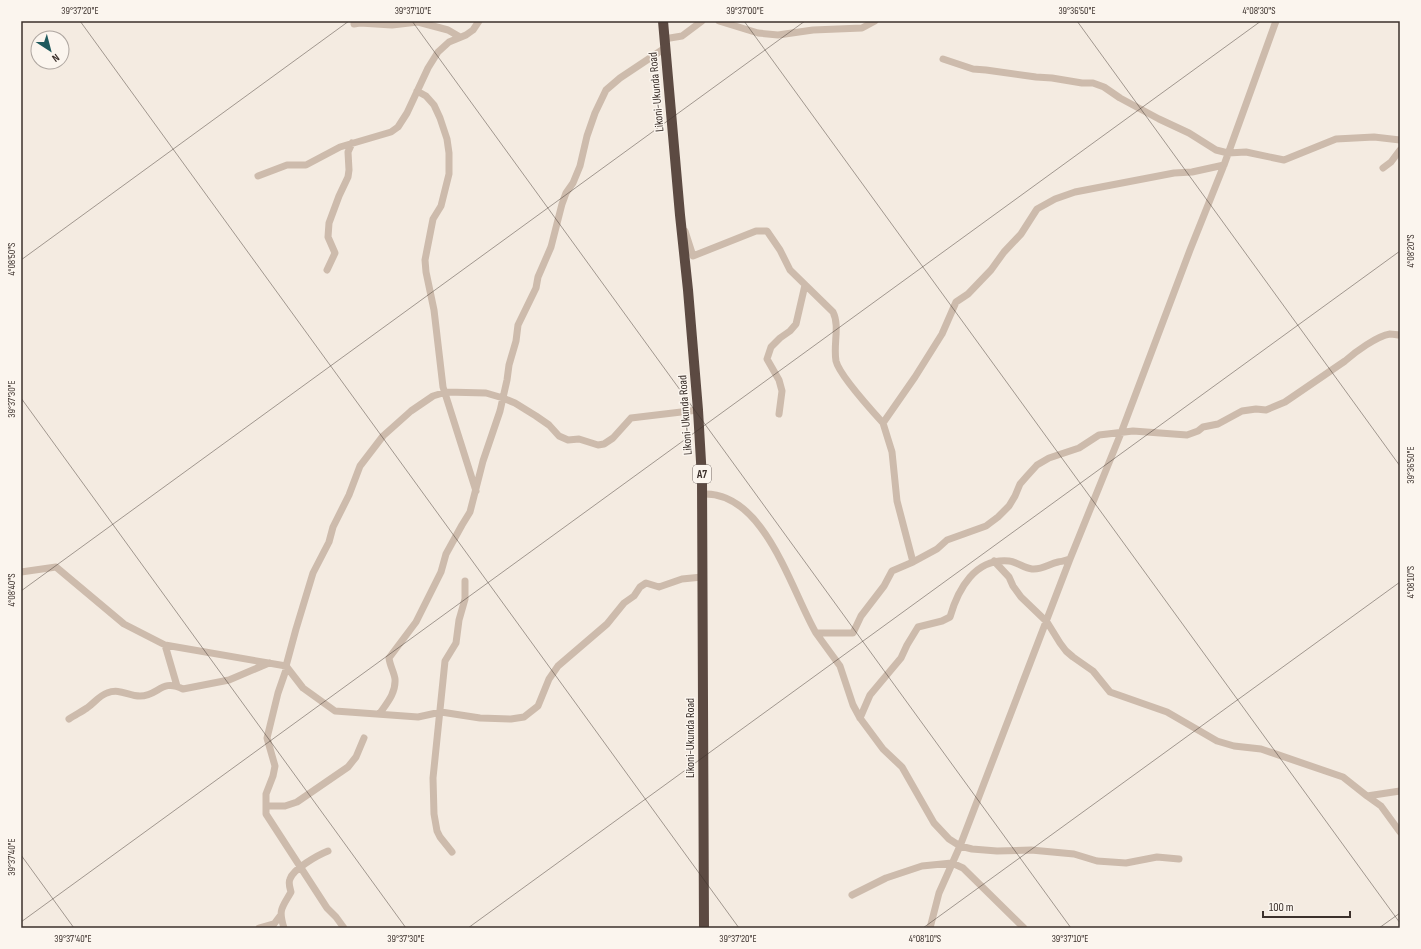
<svg xmlns="http://www.w3.org/2000/svg" width="1421" height="949" font-family="'Sofia Sans Condensed',sans-serif">
<style>
.lines{fill:none;stroke-linecap:round;stroke-linejoin:round}
.minor{stroke:#cdbbac;stroke-width:7}
.highway{stroke:#5c4a42;stroke-width:10}
.ticks{fill:none;stroke:#3b302b;stroke-width:1;stroke-opacity:0.45}
.labels{text-anchor:middle;stroke-width:3;stroke-linejoin:round;paint-order:stroke}
.shield{fill:#fbf5ee;stroke:#756b66;stroke-width:1}
.shield-label{font-size:11px;font-weight:bold;fill:#3b302b}
.street-label{font-size:12px;fill:#3b302b;stroke:#fbf5ee}
.neatline{fill:none;stroke:#3b302b;stroke-width:1.5}
.ticks-label{font-size:10px;text-anchor:middle;fill:#3b302b}
</style>
<rect width="100%" height="100%" fill="#f4ebe1"/>
<g class="lines">
<!-- minor -->
<path class="minor" d="M719 21 758 33 778 35 813 30 862 28 875 21
M354 24 360 23 392 25 418 22 448 30 460 37
M664 39 682 36 702 21
M943 59 973 69 986 70 1036 77 1052 78 1082 83H1093L1104 87 1120 98 1159 119 1189 133 1216 150 1228 153 1246 152 1284 160 1336 139 1374 137 1400 140
M417 91 426 96 434 105 440 118 447 139 449 153V174L441 206 433 219 425 260 426 272 434 310 443 387 476 491
M1383 168 1391 162 1400 150
M258 176 287 165H306L340 147 391 132 398 127 407 113 428 68 438 52 449 42 466 35 473 30 479 21
M685 231 693 256 756 231H767L780 250 790 270 833 312C840 326 833 345 836 361 839 374 873 412 883 423
M327 270 335 253 328 237 329 223 339 196 348 177 349 170 348 152 352 143
M779 414 782 391 779 380 767 359 771 347 780 338 790 331 796 324 805 285
M702 494C764 490 791 590 816 633H853L861 616 884 586 892 571 913 562 897 501 892 452 883 423 915 377 942 334 956 302 968 294 991 270 1004 252 1021 234 1037 209 1055 199 1075 192 1174 173 1192 172 1224 165
M994 561 1009 577 1013 586 1021 597 1047 622 1060 643 1066 651 1073 657 1093 671 1110 692 1167 712 1217 741 1234 746 1261 749 1343 777 1367 796 1400 791
M913 562 937 549 947 540 986 526 998 517 1009 506 1015 496 1020 484 1027 476 1037 465 1049 458 1079 448 1099 435 1133 431 1187 435 1198 431 1203 427 1218 424 1242 411 1256 409 1266 410 1285 402 1345 361C1355 352 1377 336 1390 334 1393 334 1397 335 1400 335
M21 572 56 567 124 624 165 645 286 666 303 688 335 711 418 717 441 712 480 718 511 719 524 717 538 706 549 679 558 666 607 624 624 603 634 596 640 587 646 583 659 587 682 579 702 577
M816 633 840 666 853 705 860 718 883 749 902 767 934 823 949 839 960 846 972 849 997 851 1031 850 1074 854 1097 861 1126 863 1157 857 1179 859
M165 645 177 686
M286 666 296 629 313 573 329 542 333 527 349 495 360 466 383 436 411 411 433 396 446 392 486 393 503 398 515 403 536 416 549 425 559 436 568 440 579 439 598 445 604 444 613 438 631 418 698 410
M287 667 278 693 267 738 275 766 273 776 266 794V814L327 908 336 917 344 928
M380 713C387 703 396 693 395 679 394 672 390 666 389 658L416 622 441 572 446 554 462 525 470 512 483 461 500 411 507 380 509 365 516 341 518 325 536 288 538 277 551 247 562 204 566 193 573 183 580 166 587 136 595 113 606 90 620 78 665 48
M860 718 870 695 901 658 907 645 918 627 942 621 950 617C958 589 975 558 1009 561 1017 562 1024 568 1032 569 1042 570 1049 564 1058 562 1063 561 1066 561 1070 559
M69 719C75 715 81 712 87 708 94 703 100 695 107 693 120 688 128 696 140 696 159 696 161 678 183 689L229 680 269 663
M1367 796 1381 806 1400 832
M267 806H285L297 802 348 767 356 757 364 738
M452 852 440 837 437 831 434 814 433 778 445 661 456 643 459 620 465 599V581
M852 895 886 878 922 866 952 863 963 868 1024 928
M259 928 273 924
M271 928 280 916
M284 928C278 909 282 908 291 892 290 888 288 883 290 879 293 869 318 855 328 851
M930 928 939 893 960 846 1070 559 1121 433 1190 250 1224 165 1276 21"/>
<!-- highway -->
<path class="highway" d="M663 21 680 215 688 290 698 410 702 479 704 928"/>
</g>
<!-- ticks -->
<path class="ticks" d="M80 21 739 928M412 21 1071 928M744 21 1400 923M1077 21 1400 466M21 260 349 21M21 398 406 928M21 591 805 21M21 855 74 928M21 922 1261 21M468 928 1400 251M923 928 1400 582M1379 928 1400 913"/>
<g class="labels">
<!-- shield labels -->
<rect class="shield" x="693" y="465" width="18" height="18" rx="3"/>
<g class="shield-label">
<text x="702" y="478">A7</text>
</g>
<!-- street labels -->
<g class="street-label">
<text transform="translate(656 92) rotate(-95)" y="4">Likoni-Ukunda Road</text>
<text transform="translate(685 415) rotate(-94)" y="4">Likoni-Ukunda Road</text>
<text transform="translate(690 738) rotate(-90)" y="4">Likoni-Ukunda Road</text>
</g>
</g>
<!-- border -->
<rect width="1421" height="949" fill="none" stroke="#fbf5ee" stroke-width="44"/>
<!-- north arrow -->
<g transform="translate(50 50) rotate(144)"><circle r="19" fill="#fbf5ee" stroke="#aea6a0"/>
<path d="M0-3L7 15L0 10L-7 15Z" fill="#1f5a5e"/>
<text y="-6" font-size="11" font-weight="bold" text-anchor="middle" fill="#3b302b">N</text>
</g>
<!-- scale -->
<path d="M1263 911v6h87v-6" fill="none" stroke="#3b302b" stroke-width="2"/>
<text x="1269" y="911" font-size="12" fill="#3b302b" stroke="#fbf5ee" stroke-width="3" paint-order="stroke">100 m</text>
<rect x="22" y="22" width="1377" height="905" class="neatline"/>
<g class="ticks-label">
<text x="80" y="14">39°37'20"E</text>
<text x="413" y="14">39°37'10"E</text>
<text x="745" y="14">39°37'00"E</text>
<text x="1077" y="14">39°36'50"E</text>
<text x="1259" y="14">4°08'30"S</text>
<text transform="translate(1410 251) rotate(-90)" y="4">4°08'20"S</text>
<text transform="translate(11 259) rotate(-90)" y="4">4°08'50"S</text>
<text transform="translate(11 399) rotate(-90)" y="4">39°37'30"E</text>
<text transform="translate(1410 465) rotate(-90)" y="4">39°36'50"E</text>
<text transform="translate(1410 582) rotate(-90)" y="4">4°08'10"S</text>
<text transform="translate(11 590) rotate(-90)" y="4">4°08'40"S</text>
<text transform="translate(11 857) rotate(-90)" y="4">39°37'40"E</text>
<text x="73" y="942">39°37'40"E</text>
<text x="406" y="942">39°37'30"E</text>
<text x="738" y="942">39°37'20"E</text>
<text x="925" y="942">4°08'10"S</text>
<text x="1070" y="942">39°37'10"E</text>
</g>
</svg>
